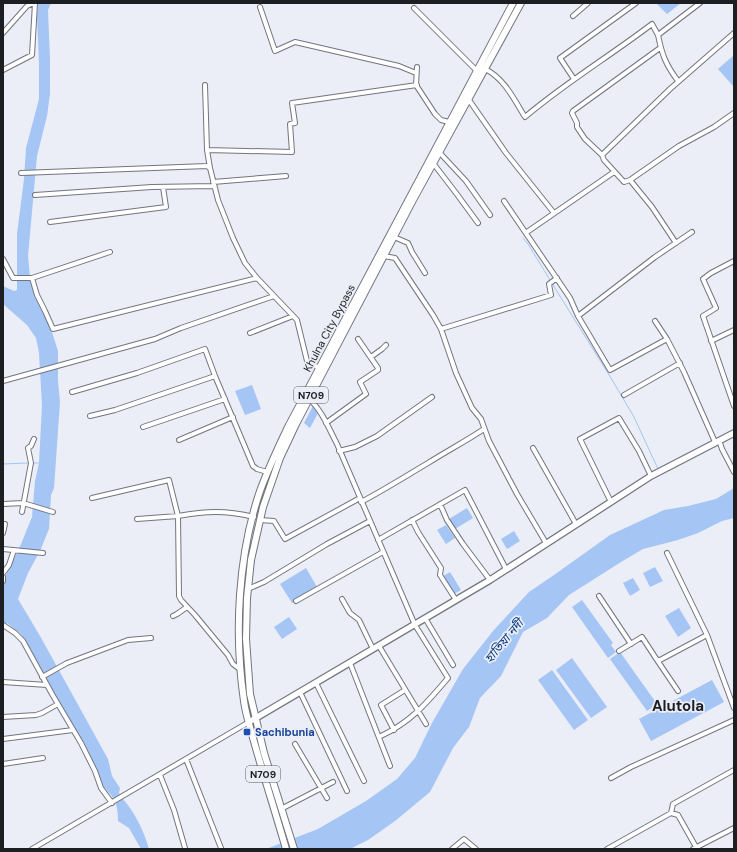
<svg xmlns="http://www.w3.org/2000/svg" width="737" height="852" font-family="'DM Sans','Noto Sans Bengali',sans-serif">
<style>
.water{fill:#a5c5f5}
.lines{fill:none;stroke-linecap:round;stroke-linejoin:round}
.stream{stroke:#a5c5f5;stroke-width:1}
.minor-casing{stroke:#73757e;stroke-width:6}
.major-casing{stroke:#73757e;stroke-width:8}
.highway-casing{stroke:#73757e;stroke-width:8}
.minor{stroke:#fff;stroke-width:4}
.major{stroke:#fff;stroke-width:5.5}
.highway{stroke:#fff;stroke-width:6}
.transit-dot{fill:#1a4fb4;stroke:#ebedf7;stroke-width:1.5}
.labels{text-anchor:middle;stroke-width:3.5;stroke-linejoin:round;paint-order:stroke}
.shield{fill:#ebedf7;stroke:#5b5c61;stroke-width:1}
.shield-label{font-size:10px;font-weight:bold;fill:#1d1e21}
.street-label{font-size:11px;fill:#1d1e21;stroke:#ebedf7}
.transit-label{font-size:11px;font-weight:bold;fill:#164399;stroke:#ebedf7;text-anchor:start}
.water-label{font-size:12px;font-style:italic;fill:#053a7d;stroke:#ebedf7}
.district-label{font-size:15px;font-weight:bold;fill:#1d1e21;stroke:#ebedf7}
</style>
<rect width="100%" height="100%" fill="#ebedf7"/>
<!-- water -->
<path class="water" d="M38 3H51L48 10 50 59V94L47 116 37 156 28 256 30 277 50 326 58 351V381L60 402 54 488 51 495 49 529 40 551 28 573 18 599 40 636 108 759 112 776 120 788 119 793C122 799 127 803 130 808 139 821 145 835 149 849H141L129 828 118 821C118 801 114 798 101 784L21 634 7 623 3 630V588L6 575 21 544 32 517 35 481 39 463 42 405 39 353 36 338 27 325 3 304V286L14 291 17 290V234L24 179 26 148 39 99V63L37 17Z
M656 3H681L667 14Z
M734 55V87L718 69Z
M252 385 261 409 245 415 235 391Z
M313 406 318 413 310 428 304 423Z
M734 488V518L722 521 698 533 678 540 643 549 621 562 569 595 547 618 523 632 501 676 480 698 469 727 453 748 430 792 395 821 368 840 350 849H266L318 829 366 801 397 779 415 758 432 723 463 669 493 631 529 592 554 575 610 535 664 510 688 506 716 499Z
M467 508 473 518 455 529 449 519Z
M446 525 455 538 446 544 437 530Z
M514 531 520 541 507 549 501 539Z
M655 567 663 581 650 587 643 573Z
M306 568 317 587 292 603 280 584Z
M450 572 461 590 454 594 443 576Z
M633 578 640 590 630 596 623 583Z
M582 600 613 643 611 645 616 652 608 658 572 607Z
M679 608 691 628 678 637 665 616Z
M289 617 297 629 282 639 274 627Z
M620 652 657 704 647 711 610 659Z
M572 658 607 707 591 718 556 670Z
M552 670 588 720 574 730 538 680Z
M712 680 724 702 651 741 639 719Z"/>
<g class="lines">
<!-- stream -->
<path class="stream" d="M523 238 528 244 550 280
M553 285 611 378 634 417 658 469
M32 463H39
M3 464 28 463"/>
<defs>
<path id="minor" d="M260 7 275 51 295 42 399 66 416 73
M414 8 477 71
M573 16 588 3
M3 33 27 6 34 3
M660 48 573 111 572 113 577 123V127L585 139 602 155 604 160 624 182 630 180 652 207 676 243
M417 67 416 85 435 114 441 120 449 122
M485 69C504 78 514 99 525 117 565 83 610 56 652 24L658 35
M3 70 32 55 35 3
M574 79 560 58 636 3
M678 81C666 65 662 55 658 35L700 3
M205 85 207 150
M469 100 506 153 554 213
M439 152 466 181 490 215
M602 155 670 89 734 33
M433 163 456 193 478 223
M210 168 207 150 292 152 290 124 295 123 292 103 417 85
M21 173 207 166 210 168 218 200 233 238 245 263 257 278 297 320 307 361 319 368
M630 180 679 146 714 127 734 113
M213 182 286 176
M35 195 152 187 214 186
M504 201 570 298 578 316 610 370 667 339 655 321
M50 222 166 207 163 187
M527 232 614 172
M394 237 408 243 412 252 425 273
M384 256 395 258 433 315 441 329 551 295 549 284 557 278
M3 259 13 278H32L110 252
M734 261 711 273 703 279 716 308 703 316 734 406
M32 278 37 295 45 311 53 329 257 278
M578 316 655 257 692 232
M441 329 456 373 472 408 481 419 489 441 517 494 546 543
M250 333 293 316
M667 339 684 372 715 442
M711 341 734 330
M371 357 382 349 386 345
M3 381 155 339 181 328 274 296
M72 392 137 373 205 349 215 376
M624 395 680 363
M309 399C322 410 329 429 337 444L415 625 448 678C426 704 411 722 379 737
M90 416 115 410 215 376 253 466 257 469 267 472
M326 423 366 394 360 382 378 370V368L358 339
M143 427 225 399
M179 440 233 417
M719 440 722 449 734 472
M533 448 576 524
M339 451 355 447 377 436 432 397
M92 498 169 480 178 516C206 511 225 510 254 517
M361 502C384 490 406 476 428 463 447 451 466 441 484 429
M611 502 580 439 619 418 639 451 651 476
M3 504 23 503 53 512
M440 504 447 520 463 544 490 580
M22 512 31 463 28 448 31 446 34 439
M178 516 179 596 181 600 195 615 228 655 233 664 241 670
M137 519 178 516
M260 520 274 521 285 539 360 498
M412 520 418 532 441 568 440 575 456 600
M3 524H5L3 533
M378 540 465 490 506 569
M3 549 43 553
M667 553 707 635 734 708
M3 573 9 565 14 550
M3 577V581
M248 589 264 582 327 544 370 521
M599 596 631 644
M342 599 350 613 359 620 373 649
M296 601 383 552
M173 616 177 614 187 607
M425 618 453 665
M3 625 15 633 23 641 52 694 81 743 95 771 101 788 112 803
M379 646 426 724
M619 651 642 637 657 660H660L707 635
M657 660 678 691
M350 663 390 766
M42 677 67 663 128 640 151 638
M3 682 47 685
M316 683 364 781
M300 692 347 791
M3 717 36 715 42 713 58 704
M394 730 381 705 405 690
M3 739 73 730
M295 744 327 798
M186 759 221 848
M3 764 43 758
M160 775 174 810 185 848
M611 778 631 767 734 720
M281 809 333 782
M671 813 678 815 696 847
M32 849 249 722
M452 849 464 839 476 849
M607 849 671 813 673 804 734 770
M693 849 734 828"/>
<path id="major" d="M249 722 490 580 651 476 734 433"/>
<path id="highway" d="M286 849C276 814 265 780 255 745 251 730 246 716 244 701 234 633 238 556 260 491 268 469 278 448 288 427L513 3
M294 849 264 753 250 694 246 639 247 598 251 560 263 507 280 458 296 424 413 200 521 3"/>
</defs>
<!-- minor casing -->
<use href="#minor" class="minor-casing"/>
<!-- major casing -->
<use href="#major" class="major-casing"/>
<!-- highway casing -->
<use href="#highway" class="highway-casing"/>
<!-- minor -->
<use href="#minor" class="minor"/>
<!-- major -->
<use href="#major" class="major"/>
<!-- highway -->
<use href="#highway" class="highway"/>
</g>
<!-- markers -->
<rect class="transit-dot" x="243" y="728" width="8" height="8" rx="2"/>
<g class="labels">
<!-- shield labels -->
<g class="shield">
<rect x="294" y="387" width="34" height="16" rx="3"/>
<rect x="246" y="766" width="34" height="16" rx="3"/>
</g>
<g class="shield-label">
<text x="311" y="399">N709</text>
<text x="263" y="778">N709</text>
</g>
<!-- street labels -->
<g class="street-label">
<text transform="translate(329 328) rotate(-62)" y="4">Khulna City Bypass</text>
</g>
<!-- transit labels -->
<g class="transit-label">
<text x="255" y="736">Sachibunia</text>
</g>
<!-- water labels -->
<g class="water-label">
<text transform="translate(504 641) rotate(-50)" y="4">হাতিয়া নদী</text>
</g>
<!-- district labels -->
<g class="district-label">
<text x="678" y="711">Alutola</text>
</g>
</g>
<!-- border -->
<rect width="737" height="852" fill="none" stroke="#1d1e21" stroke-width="8"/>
</svg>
